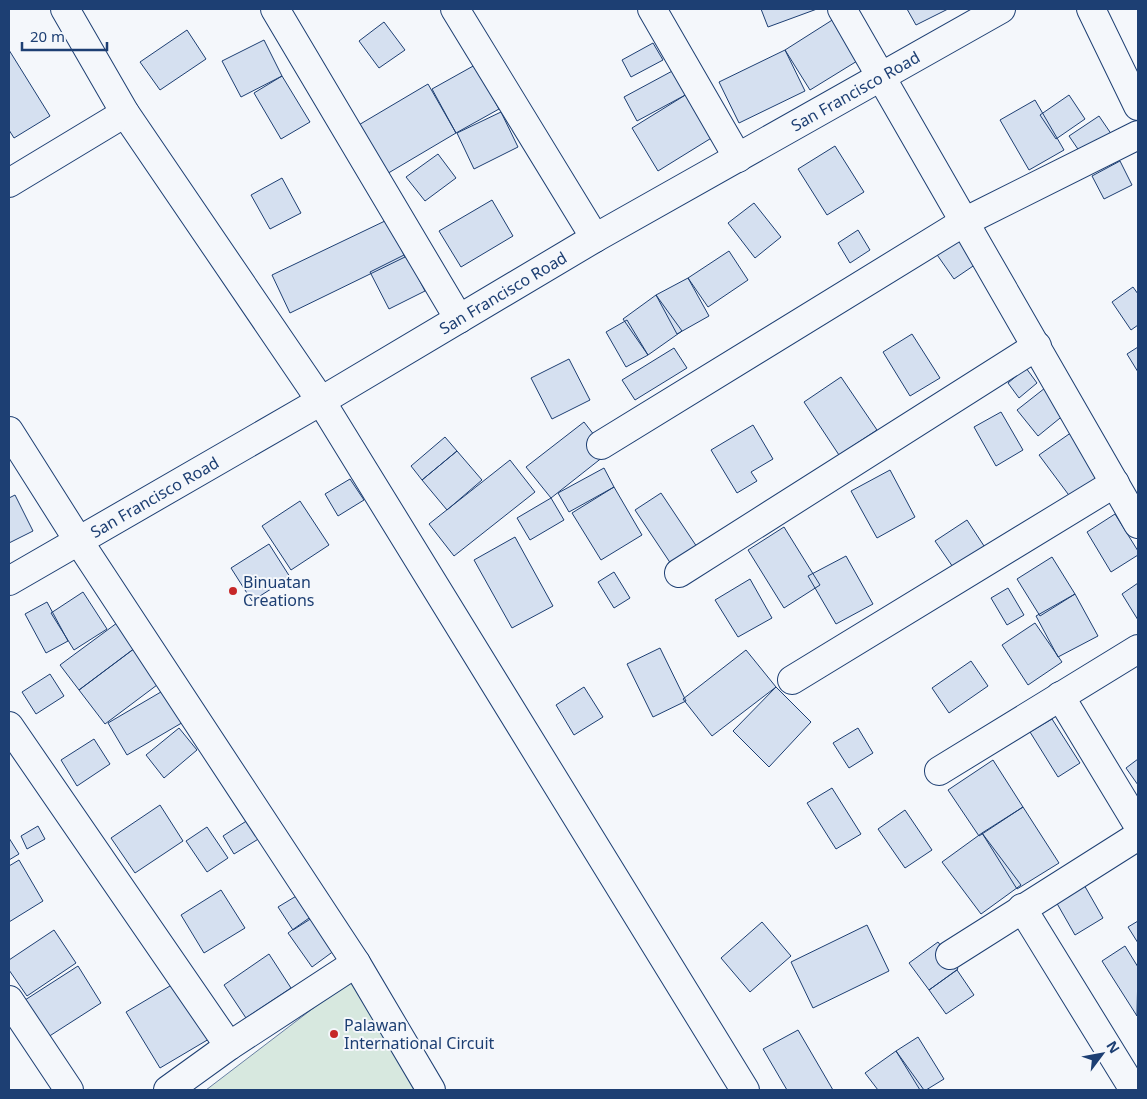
<svg xmlns="http://www.w3.org/2000/svg" width="1147" height="1099" font-family="'Noto Sans',sans-serif">
<style>
.garden{fill:#d7e8df;stroke:#687fa3}
.building{fill:#d5e0f0;stroke:#1d3f73}
.lines{fill:none;stroke-linecap:round;stroke-linejoin:round}
.minor-casing{stroke:#1d3f73;stroke-width:30}
.minor{stroke:#f4f7fb;stroke-width:28}
.poi-dot{fill:#c62828;stroke:#f4f7fb;stroke-width:2}
.labels{text-anchor:middle;stroke-width:4;stroke-linejoin:round;paint-order:stroke}
.street-label{font-size:16px;fill:#1d3f73;stroke:#f4f7fb}
.poi-label{font-size:16px;fill:#1d3f73;stroke:#f4f7fb;text-anchor:start}
</style>
<rect width="100%" height="100%" fill="#f4f7fb"/>
<!-- garden -->
<path class="garden" d="M354 977 423 1090H206Z"/>
<!-- building -->
<path class="building" d="M761 9H817L768 27Z
M907 9H948L916 25Z
M837 17 862 58 810 90 785 50Z
M384 22 405 50 379 68 359 41Z
M187 30 206 59 160 90 140 62Z
M264 40 282 76 241 97 222 61Z
M653 43 663 60 631 77 622 60Z
M9 50 50 116 14 138 9 130Z
M785 50 805 91 739 123 719 82Z
M475 65 499 109 456 133 432 89Z
M676 69 689 93 637 121 624 97Z
M282 76 310 122 281 139 254 93Z
M428 84 456 133 385 175 357 126Z
M687 94 713 137 658 171 632 128Z
M1069 95 1085 119 1056 139 1040 115Z
M1035 100 1064 150 1029 170 1000 120Z
M501 112 518 147 474 169 457 133Z
M1099 116 1114 138 1084 158 1069 136Z
M835 146 864 192 827 215 798 169Z
M438 154 456 178 425 201 406 177Z
M1120 161 1132 185 1104 199 1092 176Z
M282 178 301 213 270 229 251 195Z
M492 200 513 236 461 267 439 231Z
M754 203 781 237 755 258 728 223Z
M387 220 405 257 290 313 272 275Z
M858 230 870 250 850 263 838 243Z
M957 232 979 262 954 279 933 249Z
M729 251 748 280 708 307 688 278Z
M406 254 425 291 389 309 370 272Z
M688 278 709 316 677 334 656 295Z
M1133 287 1138 294V325L1131 330 1112 302Z
M656 295 682 331 648 355 623 319Z
M627 320 648 355 626 367 606 332Z
M912 334 940 378 910 396 883 352Z
M1138 347V372L1127 354Z
M674 348 687 368 635 400 622 380Z
M569 359 590 400 552 419 531 378Z
M1026 368 1037 383 1019 398 1008 383Z
M841 377 877 430 839 455 804 402Z
M1045 388 1065 414 1038 436 1017 410Z
M1001 412 1023 450 996 466 974 427Z
M584 422 608 453 551 498 526 467Z
M753 425 773 459 751 472 757 481 737 493 711 450Z
M1072 432 1106 479 1074 502 1039 455Z
M445 437 457 451 422 480 411 466Z
M457 451 482 480 447 510 422 480Z
M510 460 535 492 454 556 429 524Z
M604 468 614 487 569 512 558 493Z
M890 470 915 517 877 538 851 491Z
M350 479 364 500 338 516 325 494Z
M614 487 642 535 601 560 572 513Z
M661 493 701 553 675 570 635 510Z
M15 495 33 531 9 543V498Z
M551 498 564 520 530 540 517 518Z
M300 501 329 545 291 570 262 526Z
M1115 514 1138 551V555L1111 572 1087 532Z
M967 520 986 549 955 570 935 541Z
M784 527 820 585 784 608 748 550Z
M515 537 553 606 512 628 474 560Z
M269 544 290 577 252 601 231 568Z
M846 556 873 604 836 624 808 576Z
M1052 557 1075 594 1040 616 1017 579Z
M614 572 630 598 614 608 598 582Z
M750 579 772 618 738 637 715 600Z
M1138 583V620L1122 594Z
M1008 588 1024 615 1007 625 991 598Z
M83 592 107 629 74 650 51 613Z
M1075 594 1098 636 1058 657 1036 616Z
M47 602 68 641 46 653 25 614Z
M121 620 139 645 79 690 60 665Z
M1035 623 1062 662 1028 685 1002 645Z
M139 645 165 679 105 724 79 690Z
M660 648 686 701 653 717 627 664Z
M746 650 776 687 712 736 683 699Z
M971 661 988 686 949 713 932 688Z
M50 674 64 696 36 714 22 692Z
M584 687 603 717 574 735 556 705Z
M776 687 811 722 769 767 733 731Z
M166 689 185 721 127 755 108 723Z
M1052 719 1080 763 1058 777 1030 732Z
M179 728 197 750 164 778 146 755Z
M858 728 873 753 849 768 833 743Z
M94 739 110 764 77 786 61 760Z
M1138 759V785L1126 768Z
M993 760 1023 807 979 836 948 790Z
M832 788 861 834 836 849 807 803Z
M160 805 183 841 135 873 111 838Z
M1023 807 1059 863 1017 889 982 833Z
M905 810 932 850 905 868 878 829Z
M248 820 260 838 234 854 223 836Z
M38 826 45 839 27 849 21 836Z
M207 827 228 858 207 872 186 841Z
M982 833 1021 885 981 914 942 862Z
M9 838 19 854 9 860Z
M19 860 43 901 9 922V866Z
M1079 876 1103 918 1075 935 1051 893Z
M221 890 245 928 204 953 181 915Z
M298 895 312 918 293 930 278 907Z
M319 911 342 945 312 967 288 933Z
M1138 921V943L1128 927Z
M762 922 791 956 750 992 721 958Z
M867 925 889 971 813 1008 791 962Z
M54 930 76 963 27 996 9 970V960Z
M938 942 958 969 929 990 909 963Z
M1125 946 1138 967 1137 1016 1102 961Z
M269 954 291 988 246 1018 224 985Z
M78 966 101 1003 48 1037 25 1000Z
M957 970 974 995 946 1014 929 990Z
M175 983 209 1039 160 1068 126 1012Z
M798 1030 833 1090H787L763 1049Z
M918 1037 944 1079 926 1090H920L896 1051Z
M896 1051 924 1090H878L865 1073Z"/>
<g class="lines">
<defs>
<g id="minor">
<path d="M65 9 125 113 321 401 745 1090"/>
<path d="M275 9 459 319"/>
<path d="M455 9 595 238"/>
<path d="M652 9 738 158"/>
<path d="M842 9 1138 524"/>
<path d="M1091 9 1138 106"/>
<path d="M9 183 125 113"/>
<path d="M9 431 78 540 356 963 431 1090"/>
<path d="M601 445 964 222 1138 135"/>
<path d="M679 573 1037 346"/>
<path id="s1" d="M9 581 321 401 595 238 1001 9"/>
<path d="M792 680 1115 483"/>
<path d="M1060 696 1138 825"/>
<path d="M9 726 229 1046"/>
<path d="M939 771 1138 649"/>
<path d="M1022 908 1134 1090"/>
<path d="M950 955 1138 836"/>
<path d="M9 1000 69 1090"/>
<path d="M168 1090 229 1046 356 963"/>
</g>
</defs>
<!-- minor casing -->
<use href="#minor" class="minor-casing"/>
<!-- minor -->
<use href="#minor" class="minor"/>
</g>
<!-- markers -->
<g class="poi-dot">
<circle cx="233" cy="591" r="5"/>
<circle cx="334" cy="1034" r="5"/>
</g>
<g class="labels">
<!-- street labels -->
<g class="street-label">
<text dy="6" stroke="none"><textPath href="#s1" startOffset="978">San Francisco Road</textPath></text>
<text dy="6" stroke="none"><textPath href="#s1" startOffset="572">San Francisco Road</textPath></text>
<text dy="6" stroke="none"><textPath href="#s1" startOffset="168">San Francisco Road</textPath></text>
</g>
<!-- poi labels -->
<g class="poi-label">
<text x="243" y="588">Binuatan<tspan x="243" dy="18">Creations</tspan></text>
<text x="344" y="1031">Palawan<tspan x="344" dy="18">International Circuit</tspan></text>
</g>
</g>
<!-- border -->
<rect width="1147" height="1099" fill="none" stroke="#1d3f73" stroke-width="20"/>
<!-- north arrow -->
<g transform="translate(1102 1054) rotate(58)" stroke="#f4f7fb" stroke-width="4" paint-order="stroke">
<path d="M0-4L9 19L0 12L-9 19Z" fill="#1d3f73"/>
<text y="-8" font-size="14" font-weight="bold" text-anchor="middle" fill="#1d3f73">N</text>
</g>
<!-- scale -->
<path d="M22 42v8h85v-8" fill="none" stroke="#1d3f73" stroke-width="2.5"/>
<text x="30" y="42" font-size="15" fill="#1d3f73" stroke="#f4f7fb" stroke-width="4" paint-order="stroke">20 m</text>
</svg>
